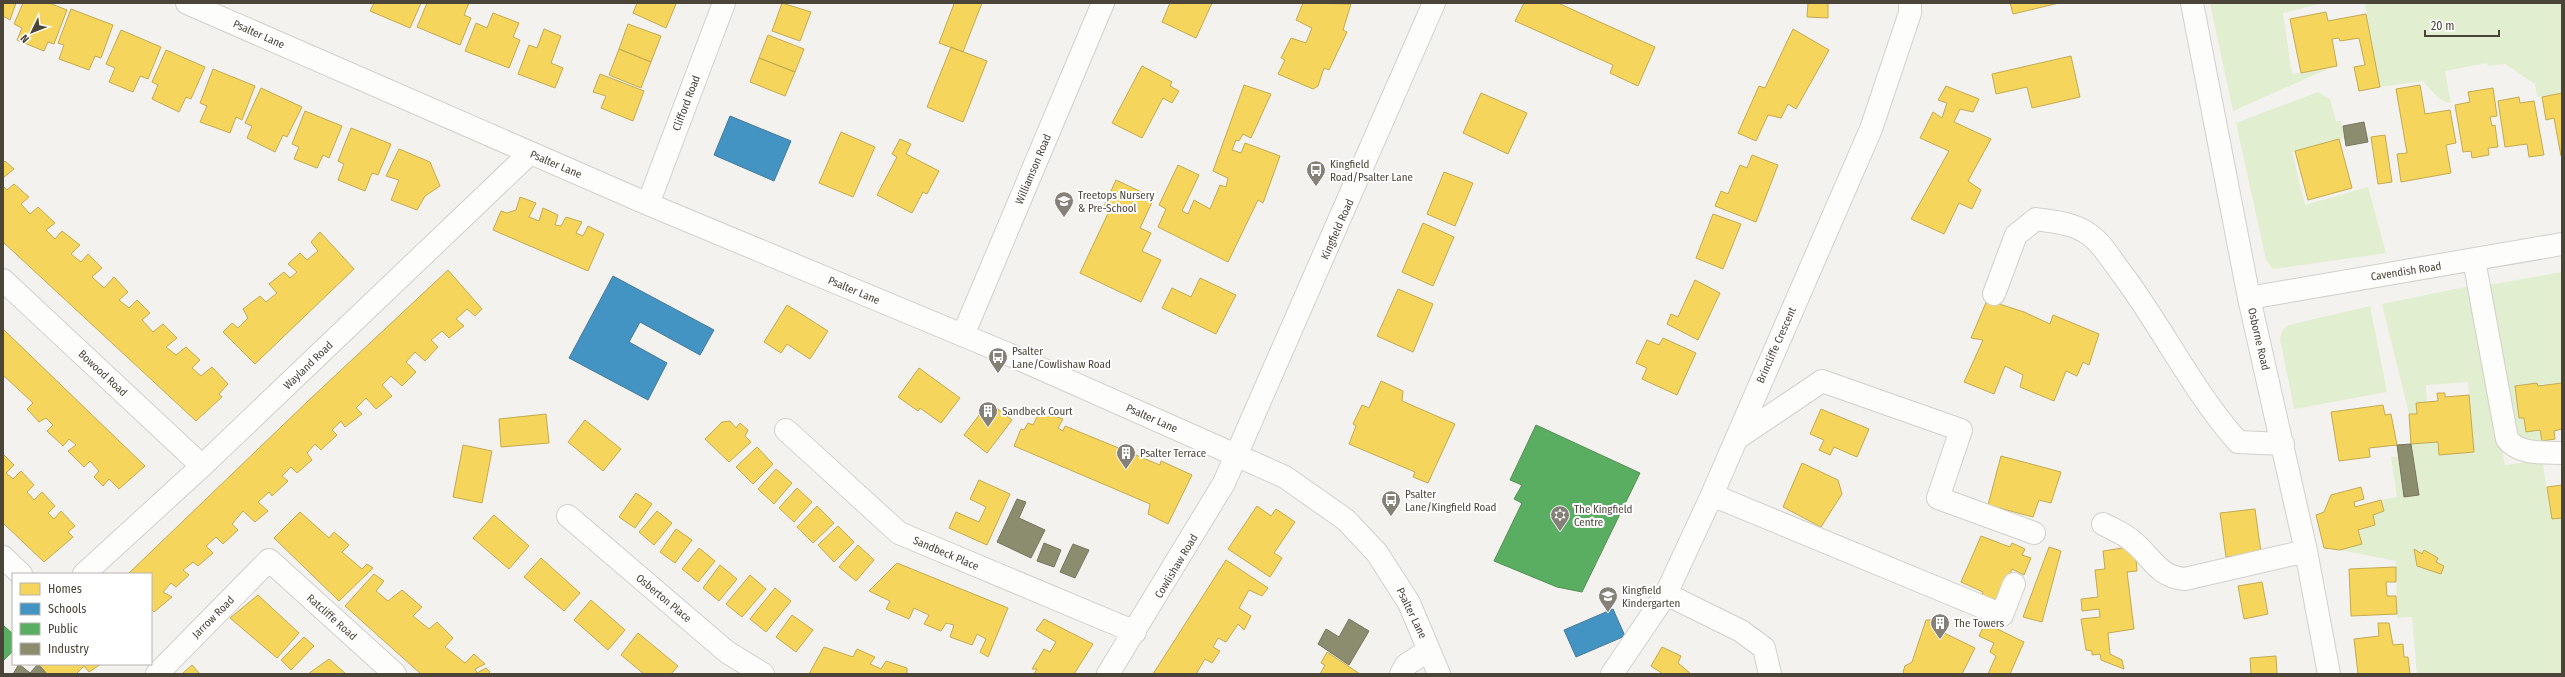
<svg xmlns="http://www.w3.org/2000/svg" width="2565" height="677" font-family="'Fira Sans Condensed',sans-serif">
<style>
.green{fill:#e1eecf;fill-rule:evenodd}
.homes{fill:#f6d55c;stroke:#c3aa52}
.schools{fill:#4393c3;stroke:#457b9a}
.public{fill:#5aae61;stroke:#568e55}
.industry{fill:#8c8c6e;stroke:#78765e}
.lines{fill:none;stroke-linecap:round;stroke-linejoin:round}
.minor-casing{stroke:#d2d0cb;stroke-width:24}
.minor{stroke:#fdfdfc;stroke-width:22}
.labels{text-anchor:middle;stroke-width:4;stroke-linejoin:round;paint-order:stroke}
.street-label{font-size:11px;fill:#4b4439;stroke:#fff}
.poi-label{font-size:11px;fill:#4b4439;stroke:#fff;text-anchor:start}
</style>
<rect width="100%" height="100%" fill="#f4f2ee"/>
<!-- green -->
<path class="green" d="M2210 3H2323L2283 13 2292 74 2330 68 2233 111Z
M2365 3H2562V93L2537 97 2535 84 2505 64 2488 66 2487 63 2445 71 2451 103C2438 101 2432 91 2423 81L2380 87Z
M2318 92 2330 99 2336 121H2341L2344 138 2292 152 2305 205 2368 187 2386 253 2273 269 2266 260 2236 123Z
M2562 272V383L2515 386 2519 418H2524L2526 432 2540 430 2542 441 2525 445 2512 440 2484 286Z
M2470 286 2505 465 2542 460 2552 519 2562 518V674H2417L2412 617 2397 618 2396 561 2340 550 2362 544 2358 530 2375 525 2373 515 2384 511 2381 500 2397 497 2391 457H2398L2404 496 2419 494 2411 444 2438 442 2473 452 2468 382 2426 385 2427 402 2416 403 2417 414H2409L2382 304ZM2414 550 2422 554 2425 550 2438 558 2436 562 2444 566 2441 574 2417 566Z
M2370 306 2387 392 2294 409 2280 339 2283 329 2289 325Z"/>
<!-- homes -->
<path class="homes" d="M3 3H16L10 20 3 16Z
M23 3H49L67 10 54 44 48 42 44 51 17 40 22 28 14 24Z
M374 3H421L410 28 370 11Z
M427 3H469L464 15 471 18 460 45 417 27Z
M637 3H674L676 4 666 28 633 13Z
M782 3 811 12 800 41 772 31Z
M951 3H982L963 52 939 43 954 4Z
M1170 3H1212L1196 38 1162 22Z
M1303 3 1351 4 1343 30 1347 32 1329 70 1324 68 1318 86 1313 89 1278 74 1285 60 1281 58 1291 38 1306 43 1312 28 1296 20Z
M1524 3H1558L1655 47 1638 86 1610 73 1613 65 1515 21Z
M1808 3H1828V18L1807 17Z
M2010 3H2059L2013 14Z
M71 9 113 25 101 58 95 56 89 70 59 59 64 45 58 43Z
M2326 12 2328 21 2366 14 2380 87 2359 91 2354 67 2365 65 2359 38 2340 41 2339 38 2332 39 2337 66 2301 73 2290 19Z
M493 13 519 23 513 37 520 40 509 68 465 51 476 23 487 28Z
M628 24 661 36 651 62 619 49Z
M544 29 561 36 551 63 563 68 555 88 518 74 529 45 537 48Z
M1793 29 1829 50 1796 109 1788 104 1781 118 1768 115 1756 141 1738 133 1759 86 1765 88Z
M121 30 161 47 148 79 140 76 133 92 109 82 115 68 106 64Z
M768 35 804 49 795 72 759 58Z
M951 47 987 61 963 122 927 107Z
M619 49 651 62 641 88 609 75Z
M166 50 205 67 191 99 186 97 179 112 152 99 158 85 152 82Z
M2071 56 2080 97 2032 108 2027 87 1996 94 1992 74Z
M759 58 795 72 785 96 750 82Z
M1142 66 1172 82 1170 86 1179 91 1172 103 1163 98 1142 138 1112 123Z
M213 69 255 86 242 120 236 117 230 133 200 122 207 106 200 103Z
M600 74 644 91 633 121 601 108 606 96 593 92Z
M1244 85 1271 94 1251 138 1243 134 1239 141 1236 140 1232 150 1241 153 1245 143 1280 156 1263 203 1258 200 1228 262 1158 227 1166 209 1159 205 1178 165 1199 175 1182 211 1188 214 1194 200 1210 209 1220 185 1226 187 1228 178 1213 171Z
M2420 85 2425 114 2450 110 2456 143 2446 145 2451 173 2401 182 2397 154 2407 153 2396 89Z
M1946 86 1979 99 1973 112 1960 109 1954 122 1991 139 1968 181 1981 190 1972 209 1959 203 1944 234 1911 219 1949 151 1920 138 1933 112 1942 118 1947 103 1938 100Z
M261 88 302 107 287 137 283 135 275 152 247 138 252 126 245 123Z
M2493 88 2497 116 2490 117 2492 126 2495 125 2498 147 2488 148 2489 155 2472 158 2471 151 2463 152 2455 105 2470 102 2468 92Z
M1481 93 1527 113 1508 154 1463 133Z
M2562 93V156H2561L2554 118 2546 120 2542 97Z
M2519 97 2520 103 2534 101 2544 155 2529 157 2527 144 2505 147 2498 101Z
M305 111 342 126 329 158 323 155 317 168 294 159 299 147 292 144Z
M351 128 391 144 378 175 372 173 365 191 338 180 344 164 338 161Z
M841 132 875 147 853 197 819 183Z
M2385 135 2392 182 2378 184 2371 137Z
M900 139 911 144 906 154 939 171 927 194 923 192 912 213 877 195 897 157 892 154Z
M2339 139 2352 188 2308 200 2295 151Z
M399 149 430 162 440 186 425 196 417 210 391 200 399 180 386 176Z
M1752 155 1778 165 1756 222 1715 206 1721 191 1728 194 1740 165 1747 168Z
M5 161 14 169 3 178V163Z
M1444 172 1473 183 1455 226 1427 214Z
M1116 180 1154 198 1140 228 1151 233 1142 251 1161 260 1141 302 1080 273 1110 209 1104 206Z
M14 184 29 197 21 204 30 214 38 207 55 223 46 230 55 239 62 231 80 245 71 254 81 262 88 254 102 268 92 277 104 288 114 277 128 292 119 300 129 308 137 300 150 313 142 320 153 332 163 324 177 338 166 347 176 355 186 347 200 360 192 368 201 376 212 367 228 384 219 394 222 397 196 421 3 242V186L7 190Z
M520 197 536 203 529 217 539 221 543 208 558 215 555 225 561 226 566 217 582 222 576 233 583 236 588 226 604 234 588 271 493 230 501 211 507 213 516 210Z
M1713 214 1741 224 1723 269 1696 258Z
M1423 223 1454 237 1433 286 1402 272Z
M320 232 354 269 255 364 223 332 232 323 238 328 248 318 243 309 260 296 266 302 277 293 269 284 284 272 290 278 297 272 288 264 300 253 307 260 318 251 311 242Z
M448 270 482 309 475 316 467 309 456 319 464 326 449 338 442 331 431 340 438 347 425 361 415 352 406 362 416 372 402 386 391 376 382 385 392 396 376 409 366 398 356 408 362 414 345 427 341 421 332 430 337 435 321 450 315 444 307 453 312 460 297 473 291 467 282 476 288 481 272 496 269 492 258 502 268 511 255 522 243 511 232 524 238 530 223 544 216 537 206 546 213 553 198 566 193 562 183 570 189 575 176 587 171 583 163 592 172 597 154 612 151 609V574H128L308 401Z
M1200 278 1236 295 1216 334 1162 308 1172 288 1191 297Z
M1695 280 1720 293 1698 340 1667 324 1671 314 1678 317Z
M1398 289 1433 304 1413 352 1377 336Z
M1987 300 2024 312 2050 324 2053 315 2099 334 2089 365 2083 362 2077 376 2066 371 2054 401 2020 387 2023 375 2005 366 1994 394 1964 382 1983 340 1971 338Z
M787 305 828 331 810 359 787 344 781 353 764 342Z
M3 329 145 466 119 489 109 479 103 486 94 477 99 471 90 461 84 467 68 451 76 445 69 439 63 446 47 431 53 425 46 418 39 422 27 409 33 403 3 375Z
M1663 338 1696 353 1677 395 1642 379 1647 368 1636 363 1647 340 1659 345Z
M919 368 960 398 941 423 920 408 918 411 898 397Z
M1381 381 1403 391 1402 401 1455 424 1428 483 1413 477 1415 472 1349 444 1356 426 1353 424 1362 405 1369 408Z
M2537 383 2538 386 2562 383V429L2554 431 2555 439 2542 441 2540 430 2526 432 2524 418H2519L2515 386Z
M2437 393H2445V397L2469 395 2474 452 2439 455 2438 442 2411 444 2409 414H2417L2416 403 2438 401Z
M989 402 1012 420 987 453 964 435Z
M2383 405 2385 415 2391 414 2397 445 2369 448 2370 457 2339 461 2331 412Z
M1821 409 1869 429 1857 457 1834 447 1830 455 1819 450 1824 440 1810 434Z
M1040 411 1063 419 1058 428 1063 431 1065 426 1160 465 1161 461 1192 475 1168 524 1148 514 1150 504 1014 446 1021 429 1024 430 1028 423 1033 425Z
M546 414 549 443 501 447 499 419Z
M585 420 621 449 603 471 568 442Z
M730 421 736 428 740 423 748 430 745 436 751 442 729 462 705 439 722 422Z
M463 445 492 451 482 503 453 497Z
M757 447 773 464 753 484 736 467Z
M3 454 14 465 6 473 13 479 21 471 34 485 27 492 34 500 42 492 55 506 48 513 54 519 61 511 75 526 68 532 73 537 44 562 3 523Z
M2001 456 2061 472 2051 503 2039 500 2033 517 1988 505Z
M1802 463 1838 480 1842 494 1821 527 1783 507Z
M776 469 792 483 774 504 758 489Z
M979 480 1010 494 987 545 949 528 956 512 979 522 986 507 970 499Z
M2562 485V518L2552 519 2547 487Z
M2361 487 2364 499 2354 502 2355 507 2381 500 2384 511 2373 515 2375 525 2358 530 2362 544 2340 550 2324 548 2316 515 2324 512 2331 495Z
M797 488 812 502 794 522 779 508Z
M636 493 652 504 635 528 619 517Z
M817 506 834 523 813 543 797 527Z
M1257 506 1271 516 1276 509 1295 522 1274 553 1282 558 1270 577 1228 549Z
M2255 509 2261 553 2226 557 2220 513Z
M657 511 672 523 654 545 639 532Z
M300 512 329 538 334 532 349 545 342 552 362 569 367 564 373 568 339 601 274 538Z
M494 515 529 546 509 569 473 538Z
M838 526 854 542 834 562 818 545Z
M676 529 692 540 675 563 660 552Z
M1981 536 2010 547 2012 543 2025 549 2022 555 2031 558 2024 575 2012 569 1998 601 1982 595 1983 592 1961 582Z
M858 545 874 560 856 581 839 567Z
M2135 546 2137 571 2127 572 2134 629 2108 633 2110 654 2122 660 2124 669 2101 660 2100 654 2092 655V651L2086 650 2081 619 2100 617 2099 609 2082 611 2081 599 2098 597 2095 570 2105 569 2103 551Z
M2049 547 2061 551 2042 622 2023 617Z
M699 548 715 561 698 582 682 569Z
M2414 549 2422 554 2424 550 2438 558 2436 562 2444 566 2441 574 2417 566Z
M541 558 580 593 564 611 524 577Z
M1226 560 1268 588 1262 596 1249 590 1239 608 1251 616 1244 630 1238 624 1226 642 1218 638 1213 647 1220 651 1212 663 1205 659 1196 674H1153Z
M897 563 1008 608 988 657 980 652 986 639 977 634 972 645 950 637 954 625 946 623 941 631 924 624 929 615 914 608 909 619 886 609 890 601 869 591Z
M720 565 737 579 719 601 703 588Z
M2396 567V582H2386L2387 596H2396L2397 614 2351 616 2349 569Z
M374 574 384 581 376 591 388 601 402 590 422 607 413 616 429 629 437 622 453 638 445 647 465 663 474 654 485 664 475 669 477 673 486 668 490 672 488 674H421L345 606Z
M750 575 766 589 742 617 726 604Z
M2262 582 2268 614 2244 619 2238 586Z
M775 588 791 601 766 632 750 619Z
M258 595 299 633 277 658 230 618Z
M591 600 625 630 608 650 574 620Z
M792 615 813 630 796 652 776 637Z
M1044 619 1093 644 1074 674H1034L1037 669H1032L1044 649 1050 652 1056 642 1036 630Z
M1926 620H1932L1937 625 1936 629 1975 648 1962 674H1905L1903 672 1905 666 1912 662Z
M1985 623 2024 642 2010 674H1988L1996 656 1990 652 1994 643 1979 636Z
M2378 623H2389L2393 645 2403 644 2404 657H2408L2410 674H2358L2354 639 2379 636Z
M638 633 678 666 671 674H644L621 655Z
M304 637 314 646 291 670 281 660Z
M824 647 853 657 857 649 875 657 870 664 881 669 886 661 907 668V674H809Z
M1662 647 1681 656 1678 663 1691 674H1663L1651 666Z
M1327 652 1360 674H1320L1325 665 1321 663Z
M2276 656 2277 674H2251L2250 658Z
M329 659 346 674H308Z
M38 664H101L89 672 84 666 76 674H47Z
M192 665 200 674H182Z"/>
<!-- schools -->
<path class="schools" d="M730 116 791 141 774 181 714 155Z
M613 276 714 330 700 355 640 322 629 342 667 363 648 400 569 358Z
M1613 609 1625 636 1576 657 1564 630Z"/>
<!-- public -->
<path class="public" d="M1536 425 1640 473 1582 592 1557 587 1494 561 1522 503 1514 499 1522 485 1510 480Z
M3 625 13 634V651L3 661Z"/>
<!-- industry -->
<path class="industry" d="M2364 122 2368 142 2346 146 2343 126Z
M2411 444 2419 495 2404 497 2397 445Z
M1017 499 1026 502 1019 518 1045 530 1031 558 997 542Z
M1044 543 1061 550 1054 567 1037 561Z
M1073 544 1089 550 1075 578 1060 572Z
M1349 619 1369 631 1349 665 1318 644 1326 629 1339 637Z
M19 664 30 673 38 664 47 674H13Z"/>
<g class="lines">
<defs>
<path id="minor" d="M187 3 648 204 1008 354 1285 477 1346 520 1377 553 1409 603 1439 674
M2192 3 2249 298 2306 551 2329 674
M648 204 724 3
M2474 260 2507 439C2519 455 2543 452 2562 453
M3 280 202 466
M1994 294 2016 235 2036 219C2055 222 2074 223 2090 235 2103 244 2113 263 2123 275 2163 329 2193 391 2238 442L2283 444
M2249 298 2562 244
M963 335 1103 3
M786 430 899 533 1135 632
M1736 439 1822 381 1961 430 1938 498 2034 533
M1712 495 2002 615 2014 584
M568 516 727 652 763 674
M2103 524C2112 529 2123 533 2131 540 2151 555 2157 577 2185 579L2306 551
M3 557 21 574
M84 574 202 466 530 153
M1666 594 1741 631 1764 648 1770 674
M157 674 269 560 395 674
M1108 674 1224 483 1434 3
M1401 674 1406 665 1429 650
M1612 674 1666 594 1712 495 1871 129 1910 13V3"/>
</defs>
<!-- minor casing -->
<use href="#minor" class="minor-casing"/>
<!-- minor -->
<use href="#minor" class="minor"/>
</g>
<!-- icons -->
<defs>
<symbol id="bus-pin" viewBox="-11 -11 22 30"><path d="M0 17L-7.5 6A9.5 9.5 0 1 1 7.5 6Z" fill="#868178" stroke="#fff"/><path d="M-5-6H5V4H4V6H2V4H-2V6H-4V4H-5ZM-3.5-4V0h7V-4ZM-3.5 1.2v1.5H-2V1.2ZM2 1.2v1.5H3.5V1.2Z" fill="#fff"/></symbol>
<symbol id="school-pin" viewBox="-11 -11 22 30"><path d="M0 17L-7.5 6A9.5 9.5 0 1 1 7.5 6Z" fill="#868178" stroke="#fff"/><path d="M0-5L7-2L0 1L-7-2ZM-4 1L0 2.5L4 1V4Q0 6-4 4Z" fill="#fff"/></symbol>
<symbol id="building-pin" viewBox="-11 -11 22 30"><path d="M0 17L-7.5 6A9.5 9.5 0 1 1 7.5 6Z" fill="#868178" stroke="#fff"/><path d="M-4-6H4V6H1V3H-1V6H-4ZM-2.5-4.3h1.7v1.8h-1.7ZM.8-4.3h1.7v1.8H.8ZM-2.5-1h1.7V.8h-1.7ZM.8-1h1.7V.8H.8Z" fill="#fff"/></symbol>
<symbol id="synagogue-pin" viewBox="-11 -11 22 30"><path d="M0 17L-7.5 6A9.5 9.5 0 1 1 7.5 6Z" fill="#868178" stroke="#fff"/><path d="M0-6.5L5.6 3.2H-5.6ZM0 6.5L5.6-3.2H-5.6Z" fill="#fff"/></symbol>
</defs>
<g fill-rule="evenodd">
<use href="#bus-pin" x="1305" y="159" width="22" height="30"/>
<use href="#school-pin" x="1053" y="190" width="22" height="30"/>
<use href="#bus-pin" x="987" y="346" width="22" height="30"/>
<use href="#building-pin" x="977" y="400" width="22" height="30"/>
<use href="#building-pin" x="1115" y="442" width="22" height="30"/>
<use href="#bus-pin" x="1380" y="489" width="22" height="30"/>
<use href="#synagogue-pin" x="1549" y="504" width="22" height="30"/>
<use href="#school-pin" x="1597" y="585" width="22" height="30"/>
<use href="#building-pin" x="1929" y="612" width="22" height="30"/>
</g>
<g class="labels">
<!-- street labels -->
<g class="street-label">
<text transform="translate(259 34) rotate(24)" y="4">Psalter Lane</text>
<text transform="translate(686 103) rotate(-69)" y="4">Clifford Road</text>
<text transform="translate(556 164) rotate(23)" y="4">Psalter Lane</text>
<text transform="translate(1033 169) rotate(-67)" y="4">Williamson Road</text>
<text transform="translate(1337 229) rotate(-66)" y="4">Kingfield Road</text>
<text transform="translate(2406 271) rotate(-9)" y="4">Cavendish Road</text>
<text transform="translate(854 290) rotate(23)" y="4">Psalter Lane</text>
<text transform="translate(2259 339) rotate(77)" y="4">Osborne Road</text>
<text transform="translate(1776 345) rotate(-66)" y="4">Brincliffe Crescent</text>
<text transform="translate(308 365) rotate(-44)" y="4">Wayland Road</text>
<text transform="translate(103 373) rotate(43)" y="4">Bowood Road</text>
<text transform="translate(1152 418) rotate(24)" y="4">Psalter Lane</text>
<text transform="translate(946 553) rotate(23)" y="4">Sandbeck Place</text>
<text transform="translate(1176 566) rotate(-59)" y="4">Cowlishaw Road</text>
<text transform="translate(664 598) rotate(40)" y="4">Osberton Place</text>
<text transform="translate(1412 613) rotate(64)" y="4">Psalter Lane</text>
<text transform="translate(213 617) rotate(-45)" y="4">Jarrow Road</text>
<text transform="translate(332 617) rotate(42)" y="4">Ratcliffe Road</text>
</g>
<!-- poi labels -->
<g class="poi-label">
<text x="1330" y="168">Kingfield<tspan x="1330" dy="13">Road/Psalter Lane</tspan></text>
<text x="1078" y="199">Treetops Nursery<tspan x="1078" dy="13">&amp; Pre-School</tspan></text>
<text x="1012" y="355">Psalter<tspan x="1012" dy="13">Lane/Cowlishaw Road</tspan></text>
<text x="1002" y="415">Sandbeck Court</text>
<text x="1140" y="457">Psalter Terrace</text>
<text x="1405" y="498">Psalter<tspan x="1405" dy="13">Lane/Kingfield Road</tspan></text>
<text x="1574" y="513">The Kingfield<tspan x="1574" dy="13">Centre</tspan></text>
<text x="1622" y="594">Kingfield<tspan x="1622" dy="13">Kindergarten</tspan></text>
<text x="1954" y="627">The Towers</text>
</g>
</g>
<!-- border -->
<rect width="2565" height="677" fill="none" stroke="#4b4439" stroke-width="8"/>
<!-- legend -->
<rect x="12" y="573" width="140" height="92" fill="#ffffff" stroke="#b7b4b0"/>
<rect x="20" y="583" width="20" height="12" fill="#f6d55c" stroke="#b7b4b0"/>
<text x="48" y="593" font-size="12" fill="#4b4439">Homes</text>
<rect x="20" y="603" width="20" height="12" fill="#4393c3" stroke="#b7b4b0"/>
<text x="48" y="613" font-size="12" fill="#4b4439">Schools</text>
<rect x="20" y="623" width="20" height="12" fill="#5aae61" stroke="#b7b4b0"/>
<text x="48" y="633" font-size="12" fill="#4b4439">Public</text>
<rect x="20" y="643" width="20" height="12" fill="#8c8c6e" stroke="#b7b4b0"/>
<text x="48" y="653" font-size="12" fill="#4b4439">Industry</text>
<!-- north arrow -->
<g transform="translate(32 32) rotate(227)" stroke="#ffffff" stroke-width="3" paint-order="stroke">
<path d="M0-3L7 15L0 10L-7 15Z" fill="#4b4439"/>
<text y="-6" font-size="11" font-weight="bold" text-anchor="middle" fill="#4b4439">N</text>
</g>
<!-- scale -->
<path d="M2425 30v6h74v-6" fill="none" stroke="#4b4439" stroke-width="2"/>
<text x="2431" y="30" font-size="12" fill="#4b4439" stroke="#ffffff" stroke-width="3" paint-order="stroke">20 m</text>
</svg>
